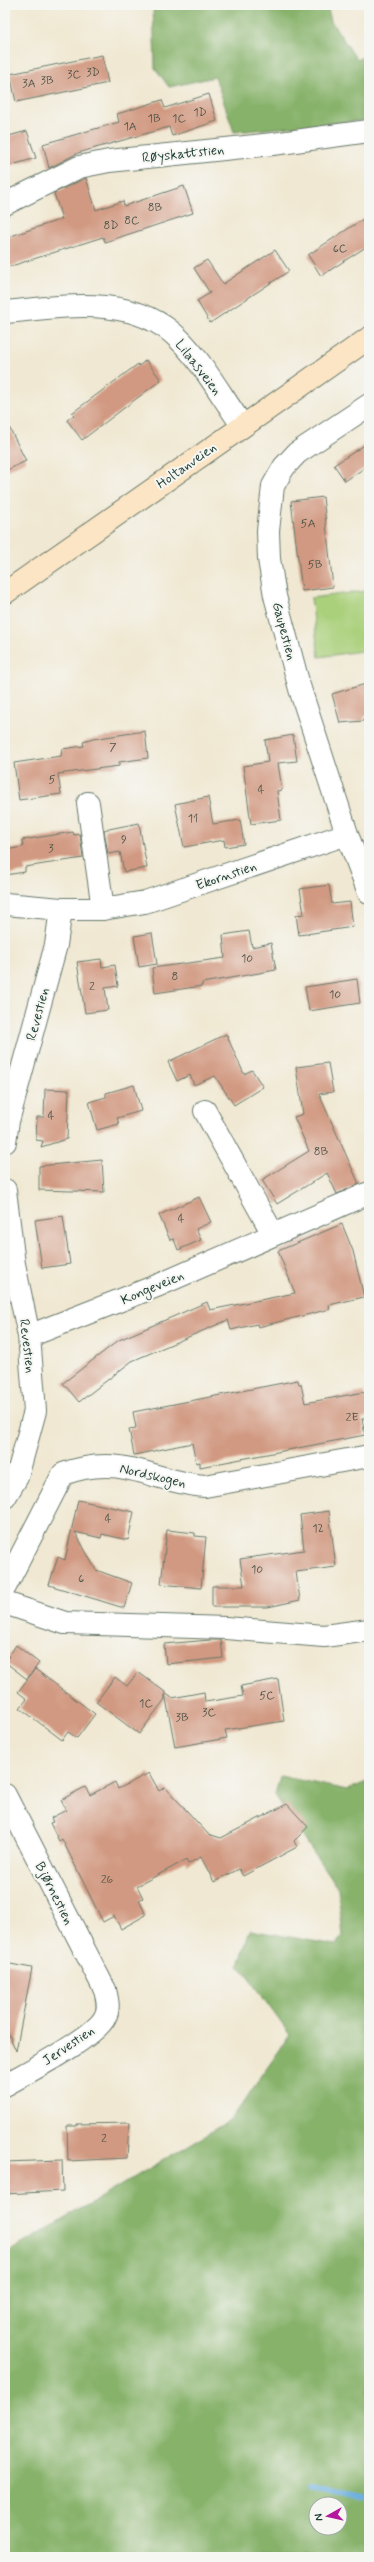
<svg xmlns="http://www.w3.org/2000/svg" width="374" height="2562" font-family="Mynerve,sans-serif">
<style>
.green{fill:#aad07b;stroke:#648658}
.forest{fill:#87b26b;stroke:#537850;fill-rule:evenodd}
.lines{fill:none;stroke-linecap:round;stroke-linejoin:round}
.stream{stroke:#6cafe1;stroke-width:6}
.building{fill:#d19981}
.minor-casing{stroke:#68796b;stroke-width:24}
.tertiary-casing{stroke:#68796b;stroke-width:24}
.secondary-casing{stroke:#68796b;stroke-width:24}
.minor{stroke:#fff;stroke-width:22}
.tertiary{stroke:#fff;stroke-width:22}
.secondary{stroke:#fce5c4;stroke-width:22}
.labels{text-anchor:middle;stroke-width:4;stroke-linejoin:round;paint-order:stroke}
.number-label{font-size:12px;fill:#4c5447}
.street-label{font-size:14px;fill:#1f3d34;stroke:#f6f6f2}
</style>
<rect width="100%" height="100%" fill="#f6f6f2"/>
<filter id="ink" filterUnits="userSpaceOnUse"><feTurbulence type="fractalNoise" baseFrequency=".025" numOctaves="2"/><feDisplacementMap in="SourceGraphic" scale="8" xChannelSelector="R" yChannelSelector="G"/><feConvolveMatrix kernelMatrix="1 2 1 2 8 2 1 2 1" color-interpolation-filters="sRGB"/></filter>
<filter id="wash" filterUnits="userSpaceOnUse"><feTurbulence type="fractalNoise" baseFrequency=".012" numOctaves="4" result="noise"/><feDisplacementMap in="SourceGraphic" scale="16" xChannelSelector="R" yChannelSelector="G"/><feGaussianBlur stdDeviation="0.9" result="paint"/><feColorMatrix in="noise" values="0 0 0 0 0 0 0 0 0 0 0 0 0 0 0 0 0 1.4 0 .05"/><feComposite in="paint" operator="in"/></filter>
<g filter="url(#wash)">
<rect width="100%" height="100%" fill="#f0e8d2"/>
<!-- green -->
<path class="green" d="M366 591 369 617V650L319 657 311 598Z"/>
<!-- forest -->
<path class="forest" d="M153 5H327L331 21 357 60 369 53V120L234 132 215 77 169 87 155 68Z
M280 1776 347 1790 369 1781V2557H5V2254L231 2120 290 2035 239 1965 250 1930 335 1945 343 1936 338 1889 275 1795ZM316 2504H340V2528H316Z"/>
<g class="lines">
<!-- stream -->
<path class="stream" d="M309 2486 369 2496"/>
</g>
<g id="blocks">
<!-- building -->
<path class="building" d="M102 55 108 83 16 102 10 74Z
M209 94 217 121 172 136 169 127 78 153 49 168 43 144 119 122 117 114 162 100 165 108Z
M27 131 36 158 5 167V137Z
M86 178 96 210 123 201 124 206 184 186 193 213 105 242 103 237 5 268V238L62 219 54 193Z
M369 215V245L321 276 308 255Z
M275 250 289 271 210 323 197 301 210 293 194 268 207 260 223 284Z
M146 360 161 380 82 440 67 420 74 415 72 413 138 364 139 366Z
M5 419 26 461 5 471Z
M369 442V465L345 481 334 465Z
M323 497 333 587 302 591 291 501Z
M369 683V715L365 716 363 721 340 723 332 694Z
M145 731 148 758 119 762V766L58 774 61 794 19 800 14 763 61 756 62 749 84 746 83 742 93 739Z
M293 735 297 761 278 763 282 790 277 791 281 820 251 824 243 766 268 762 265 740Z
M208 797 213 824 240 820 244 844 225 847 224 840 184 847 175 804Z
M139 823 147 868 124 872 120 852 108 854 104 830Z
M73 832 74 835 80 834 83 858 25 867V872L5 875V850L23 847 22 840Z
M329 885 332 904 350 902 353 927 299 935 296 915 304 914 300 889Z
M249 931 252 947 271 943 276 970 202 983V986L155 993 152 968 225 958 223 935Z
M152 933 157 964 139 967 134 936Z
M101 959 102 967 115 965 118 986 105 988 108 1010 85 1013 77 962Z
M357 979 360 1003 309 1011 305 987Z
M226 1034 244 1074 252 1070 263 1087 234 1105 215 1076 194 1085 190 1075 177 1081 168 1062Z
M328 1063 333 1092 319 1094 359 1184 337 1194 327 1173 277 1204 262 1180 309 1151 294 1117 303 1114 296 1067Z
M134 1085 141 1111 117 1118 119 1124 97 1130 89 1102 106 1097V1093Z
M45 1089 69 1090 67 1139 41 1147 43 1141 36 1140 37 1117H44Z
M102 1160 104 1192 39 1190V1166Z
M199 1197 211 1222 196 1229 201 1240 178 1250 174 1239 170 1240 159 1215Z
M63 1216 70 1264 42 1268 35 1220Z
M342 1224 353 1251 364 1297 329 1305 330 1309 258 1327 257 1324 231 1330 228 1320 132 1361 79 1402 63 1383 119 1340 207 1302 210 1310 295 1293 278 1251Z
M298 1380 299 1384H301L305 1403 364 1392 369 1416 362 1419 365 1435 200 1467V1462L196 1463 192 1443 134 1455 129 1429 136 1428 133 1412Z
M78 1500 134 1512 128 1540 102 1534 101 1538 75 1532 96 1570 132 1583 124 1608 49 1585 58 1557 65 1560Z
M329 1511 336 1567 296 1572 300 1600 268 1607H212V1586H244L240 1559 304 1550 300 1515Z
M167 1530 195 1533V1536L206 1537 201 1588 161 1584Z
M210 1640H221L223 1658 166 1664 164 1644Z
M16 1645 39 1663 27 1679 5 1662Z
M35 1669 95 1714 77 1738 68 1732 62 1740 20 1708 27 1699 18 1692Z
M138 1672 165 1692V1699L139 1734 96 1702 115 1677 127 1686Z
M278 1679 284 1721 225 1730 227 1738 175 1747 165 1693 172 1698 204 1692 205 1702 243 1696 241 1686Z
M149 1773 159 1791 165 1787 208 1834 221 1838 287 1804 308 1827 294 1841 297 1847 243 1876 239 1869 214 1882 201 1857 188 1864 186 1860 137 1886 143 1898 139 1900 146 1915 121 1929 114 1916 103 1922 62 1839 59 1841 50 1823 53 1822 51 1818 66 1810 61 1800 85 1787 90 1795 115 1782 118 1789Z
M5 1963 32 1968 16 2051 5 2025Z
M129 2123 127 2158 68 2161 67 2126H77V2124Z
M62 2160 63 2191 5 2194V2162Z"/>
</g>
</g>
<g filter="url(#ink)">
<use href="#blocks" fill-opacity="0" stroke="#68796b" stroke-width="1"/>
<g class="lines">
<defs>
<path id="minor" d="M5 204 79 167 109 161 273 144 369 131
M369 405 297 453 284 467 273 486 268 531 269 559 275 596 300 689 347 834 369 893
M88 803 103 909
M5 904 61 909H103L145 902 347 834
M205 1111 273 1234
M5 1142 8 1121 56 945 61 909
M5 1190 14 1264 29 1336 35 1411 17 1477 5 1497
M29 1336 159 1285 369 1193
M5 1587 63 1474C123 1452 151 1482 205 1486L369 1456
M5 1603 65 1623 226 1628 324 1636 369 1630
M5 2085C26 2073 96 2037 105 2017 110 2008 107 1999 105 1990"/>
<path id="tertiary" d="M5 312C62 307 134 293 179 339 204 364 222 397 242 425
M5 1795 105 1990"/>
<path id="secondary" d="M5 593 369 338"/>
</defs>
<!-- minor casing -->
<use href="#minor" class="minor-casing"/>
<!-- tertiary casing -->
<use href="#tertiary" class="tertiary-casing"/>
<!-- secondary casing -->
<use href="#secondary" class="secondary-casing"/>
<!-- minor -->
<use href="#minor" class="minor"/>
<!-- tertiary -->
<use href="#tertiary" class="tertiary"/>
<!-- secondary -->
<use href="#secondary" class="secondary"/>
</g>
</g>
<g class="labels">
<!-- number labels -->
<g class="number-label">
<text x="93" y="76">3D</text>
<text x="74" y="78">3C</text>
<text x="47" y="84">3B</text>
<text x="29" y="87">3A</text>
<text x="200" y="116">1D</text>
<text x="154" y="122">1B</text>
<text x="179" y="122">1C</text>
<text x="130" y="130">1A</text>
<text x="155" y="211">8B</text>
<text x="132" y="224">8C</text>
<text x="111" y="229">8D</text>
<text x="340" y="252">6C</text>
<text x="308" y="527">5A</text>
<text x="315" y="568">5B</text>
<text x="113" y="751">7</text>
<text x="52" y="783">5</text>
<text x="261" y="793">4</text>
<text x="193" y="822">11</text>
<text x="124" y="843">9</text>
<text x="51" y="852">3</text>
<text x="247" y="962">10</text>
<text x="175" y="980">8</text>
<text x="92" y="990">2</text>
<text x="335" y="998">10</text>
<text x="51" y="1119">4</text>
<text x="321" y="1155">8B</text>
<text x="181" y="1222">4</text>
<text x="352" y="1421">2E</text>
<text x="108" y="1522">4</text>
<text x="318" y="1532">12</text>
<text x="257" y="1573">10</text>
<text x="81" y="1582">6</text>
<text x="267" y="1699">5C</text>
<text x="146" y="1707">1C</text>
<text x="209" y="1716">3C</text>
<text x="182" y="1721">3B</text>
<text x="107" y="1883">26</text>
<text x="104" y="2142">2</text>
</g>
<!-- street labels -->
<g class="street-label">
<text transform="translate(183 153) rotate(-6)" y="5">Røyskattstien</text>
<text transform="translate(199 367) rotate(52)" y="5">Lilaasveien</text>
<text transform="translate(186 465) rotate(-35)" y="5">Holtanveien</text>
<text transform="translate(285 631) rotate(75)" y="5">Gaupestien</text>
<text transform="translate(226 875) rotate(-19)" y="5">Ekornstien</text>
<text transform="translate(37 1014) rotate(-75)" y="5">Revestien</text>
<text transform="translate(152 1287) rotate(-23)" y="5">Kongeveien</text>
<text transform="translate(28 1346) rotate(83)" y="5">Revestien</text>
<text transform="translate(153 1475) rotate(13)" y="5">Nordskogen</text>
<text transform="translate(55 1893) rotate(63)" y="5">Bjørnestien</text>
<text transform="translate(68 2045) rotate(-34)" y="5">Jervestien</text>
</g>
</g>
<!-- margin -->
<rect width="374" height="2562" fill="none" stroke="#f6f6f2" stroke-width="20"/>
<!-- north arrow -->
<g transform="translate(328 2516) rotate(262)"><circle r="19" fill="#f6f6f2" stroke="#a0aca6"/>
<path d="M0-3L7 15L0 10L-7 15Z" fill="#b5179e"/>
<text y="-6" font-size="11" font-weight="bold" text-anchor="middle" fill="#1f3d34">N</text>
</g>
</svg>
